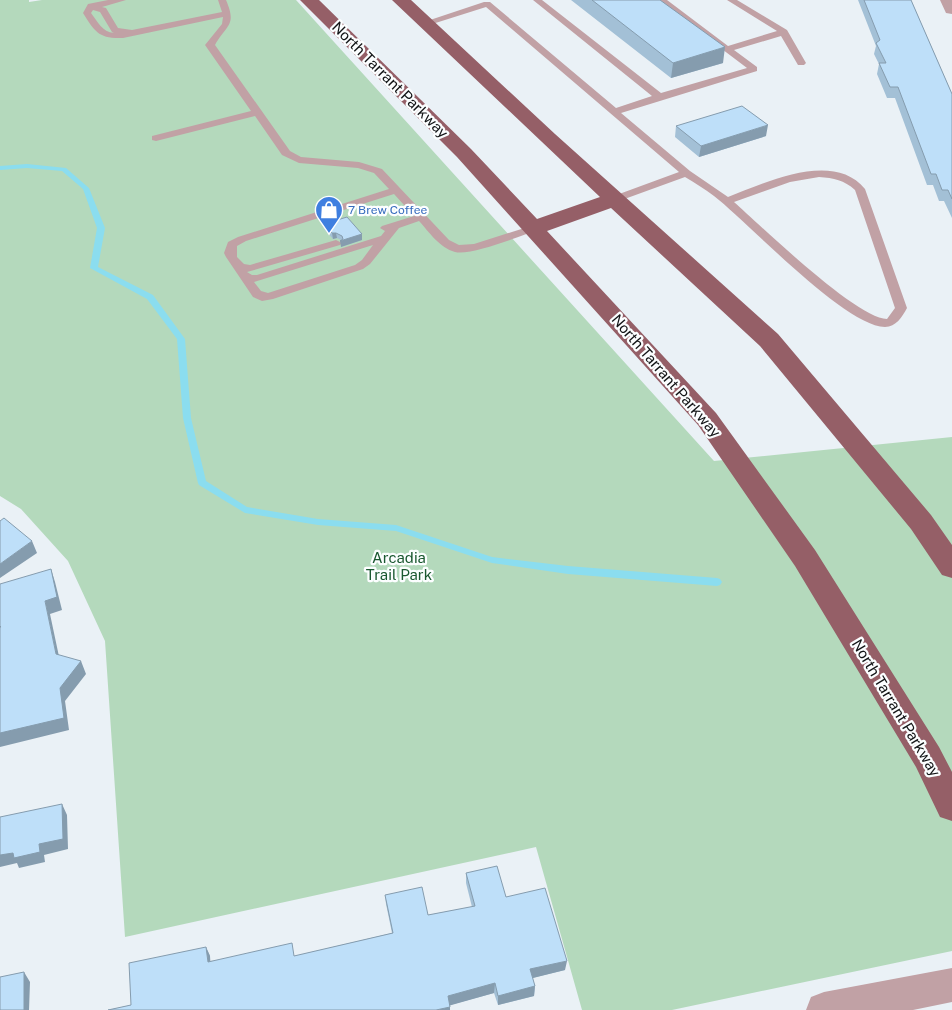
<svg xmlns="http://www.w3.org/2000/svg" width="952" height="1010" font-family="'Public Sans',sans-serif">
<style>
.green{fill:#b4d9bc}
.lines{fill:none;stroke-linecap:round;stroke-linejoin:round}
.stream{fill:#8bddef;fill-rule:evenodd}
.lane{fill:#c1a1a5;fill-rule:evenodd}
.street{fill:#c1a1a5;fill-rule:evenodd}
.primary{fill:#955f67;fill-rule:evenodd}
.wall{fill:#a3c0d6}
.shaded-wall{fill:#859cae}
.building{fill:#bedff9;stroke:#859cae}
.labels{text-anchor:middle;stroke-width:4.5;stroke-linejoin:round;paint-order:stroke}
.far-shop-label{font-size:12px;fill:#366cbe;stroke:#fcfeff;text-anchor:start}
.street-label{font-size:15px;fill:#121416;stroke:#fcfeff}
.park-label{font-size:15px;fill:#1a5830;stroke:#fcfeff}
</style>
<rect width="100%" height="100%" fill="#eaf1f6"/>
<!-- green -->
<path class="green" d="M0 0H29V2L42 0H296L714 461 952 437V951L672 1010H582L536 847 125 937 105 641 68 561 21 509 0 496Z"/>
<g class="lines">
<!-- stream -->
<path class="stream" d="M27 164 66 168 89 188 105 228 98 267 153 295 185 339 191 418 206 481 247 507 318 519 396 525 492 557 568 566 717 578 720 579 722 582 720 585 717 586 568 574 492 563 396 531 318 525 245 513 199 485 198 483 183 418 177 339 147 299 90 268 97 228 83 189 62 171 27 168 0 170V166Z"/>
<!-- lane -->
<path class="lane" d="M108 0H126L102 7 106 8 118 28 132 30 222 12 218 0H226C237 26 227 24 215 45L290 151 301 157 359 162 382 169 449 240 459 245 474 244 534 225 540 228 538 230C520 236 471 256 455 252 440 248 429 232 419 221L399 228 370 264 363 269 273 299 262 301 253 297 226 257 224 253 228 242 238 237 389 189 374 173 358 168 299 163 282 155 255 116 156 141 152 140V136L251 111 205 45 222 24 223 17 123 38C99 39 95 32 83 13L88 4ZM93 10 100 12 112 32 114 33C102 32 98 22 91 13ZM394 194 414 216 382 226 380 228 385 231 381 236 257 275H252L247 272 340 245 342 243 336 240 250 265 244 264 237 257V246L246 241ZM373 245 362 260 355 265 268 293 261 291 254 282Z
M533 0H542L661 93 747 68 657 0H667L728 46 777 31 727 0H737L787 30 806 63 804 65H798L781 36 734 50 757 67V71L621 113 690 171 728 197C765 183 833 150 865 189L907 308C902 317 896 327 885 327 844 326 749 223 714 196 705 189 695 183 685 177L619 201H611L610 199 611 197 679 172 486 7 426 26 421 23 484 2H490L616 108 652 96ZM819 177C834 178 844 180 855 190L895 308 887 319C857 319 760 225 734 202L790 182Z"/>
<!-- street -->
<path class="street" d="M940 0H952V14L946 13Z
M952 968V1002L913 1010H806L811 997 824 992Z"/>
<!-- primary -->
<path class="primary" d="M300 0H319L471 149 537 219 600 197 392 0H411L555 134 778 334 931 515 952 545V578L942 575 911 529 760 346 611 208 547 231 716 413 815 550 939 747 952 772V821L940 817 916 767 795 566 698 425 457 157Z"/>
</g>
<!-- wall -->
<path class="wall" d="M571 0H660L723 63 671 78Z
M858 0H911L952 94V218L944 201H939L933 185H927L895 98H887L877 74 879 64 874 54 876 46Z
M676 126 766 136 699 157 675 137Z
M324 224 362 240 341 247V240L337 238 333 239 325 230Z
M466 873 506 897 565 970 532 978 535 986 534 996 498 1005 494 993 450 1005V1010H108L131 1005 206 947 210 956V961L295 956 392 933 386 904 385 895 428 915 472 907 466 883Z"/>
<!-- shaded-wall -->
<path class="shaded-wall" d="M725 47 723 63 671 78 673 63Z
M768 125 766 136 699 157 701 146Z
M332 233H336L337 238 333 239Z
M362 234V240L341 247 340 241Z
M32 541 37 553 0 578V564Z
M51 569 55 582 62 610 50 614 61 666 56 654 45 601Z
M81 661 86 674 65 701 69 730 0 747V733Z
M62 804 67 815 68 849 44 855 45 862 19 868 17 863 0 867V855L39 844Z
M206 947 210 956 211 971 208 962Z
M567 961 565 970 529 979 530 969Z
M24 972 30 982 29 1010H24Z
M495 983 494 993 448 1006V996Z
M535 986 534 996 498 1005V996Z
M450 1007V1010H436Z"/>
<!-- building -->
<path class="building" d="M592 0H660L725 47 673 63Z
M864 0H911L952 94V199L948 190H942L936 174H931L898 87H890L879 63H886L876 43 880 40Z
M742 106 768 125 701 146 676 126Z
M347 217 362 234 340 241 343 239 342 236 336 233H332L324 224Z
M4 518 32 541 0 564V521Z
M51 569 57 597 45 601 56 654 81 661 60 688 64 718 0 733V627H1L0 626V584Z
M62 804 63 839 39 844 40 852 14 858 13 853 0 855V817Z
M497 866 506 897 545 888 567 961 530 969 535 986 498 996 495 983 448 996 450 1007 436 1010H108L131 1005 129 963 206 947 208 962 292 943 294 956 393 933 385 895 422 887 428 915 475 906 466 873Z
M24 972V1010H0V977Z"/>
<!-- icons -->
<defs>
<symbol id="shop-pin" viewBox="-11 -11 22 30"><path d="M0 17L-7.5 6A9.5 9.5 0 1 1 7.5 6Z" fill="#3f7fe0" stroke="#fcfeff"/><path d="M-5-2.5h2.3a2.7 3.5 0 0 1 5.4 0H5L5.5 6h-11ZM-1.5-2.5h3a1.5 2.3 0 0 0-3 0Z" fill="#fff"/></symbol>
</defs>
<g fill-rule="evenodd">
<use href="#shop-pin" x="313" y="194" width="32" height="43"/>
</g>
<g class="labels">
<!-- far-shop labels -->
<g class="far-shop-label">
<text x="348" y="214">7 Brew Coffee</text>
</g>
<!-- street labels -->
<g class="street-label">
<text transform="translate(390 80) rotate(45)" y="5">North Tarrant Parkway</text>
<text transform="translate(666 376) rotate(49)" y="5">North Tarrant Parkway</text>
<text transform="translate(896 708) rotate(59)" y="5">North Tarrant Parkway</text>
</g>
<!-- park labels -->
<g class="park-label">
<text x="399" y="563">Arcadia<tspan x="399" dy="17">Trail Park</tspan></text>
</g>
</g>
</svg>
